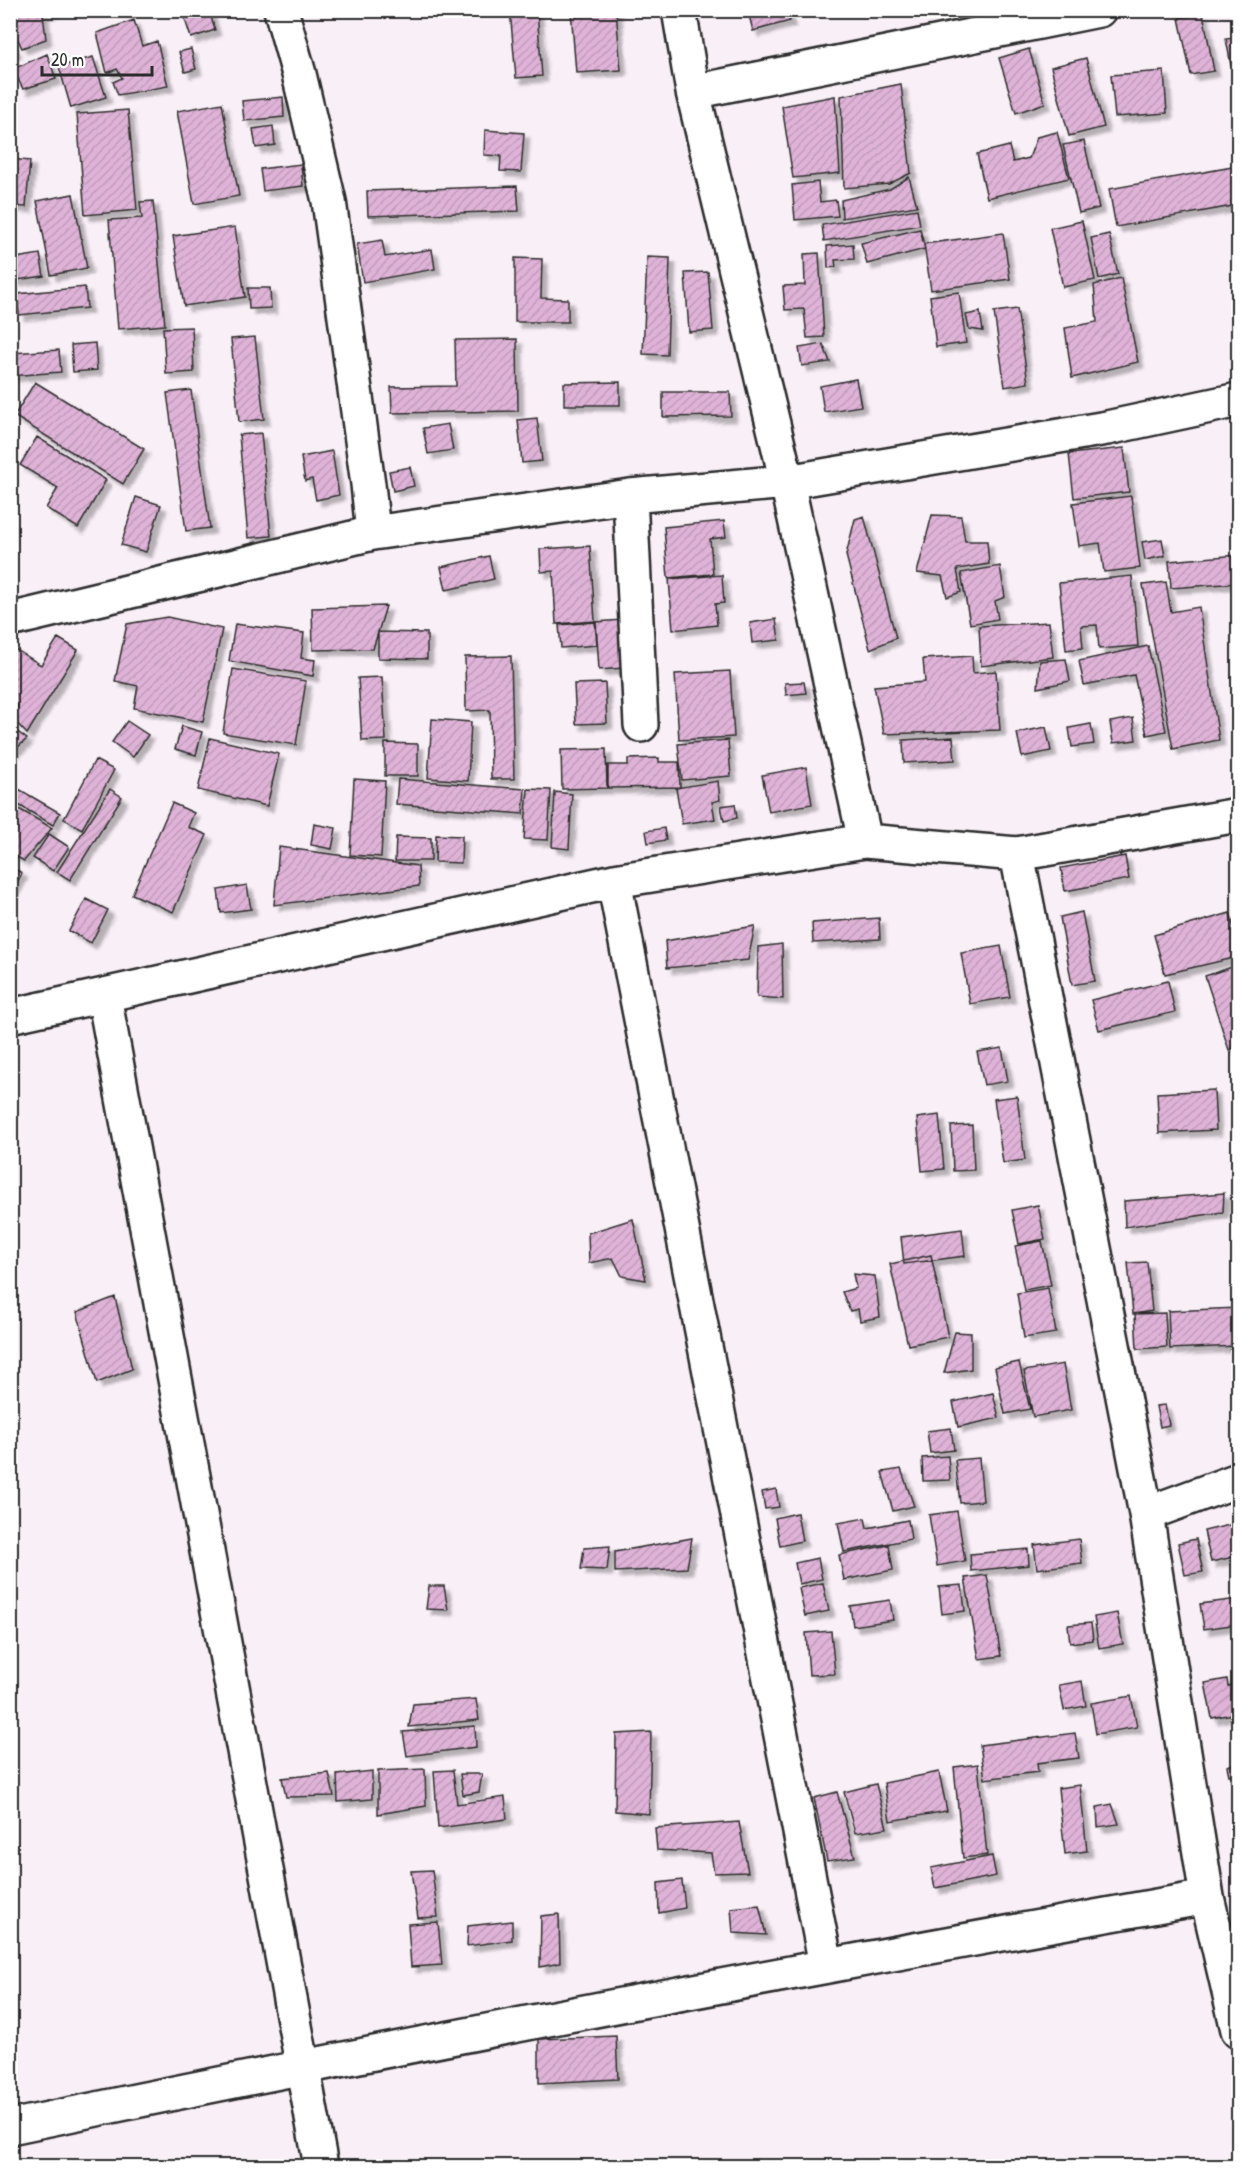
<svg xmlns="http://www.w3.org/2000/svg" width="1249" height="2177" font-family="'Patrick Hand',sans-serif">
<style>
.building{fill:url(#building-hatch);stroke:#2b2b2b;stroke-width:1.5;filter:url(#shadow)}
.lines{fill:none;stroke-linecap:round;stroke-linejoin:round}
.street-casing{stroke:#2b2b2b;stroke-width:38}
.street{stroke:#fff;stroke-width:33}
</style>
<defs>
<pattern id="building-hatch" width="6" height="6" patternUnits="userSpaceOnUse" patternTransform="scale(1.5)"><rect width="6" height="6" fill="#dfb3d7"/><path d="M-1 1l2-2M0 6l6-6M5 7l2-2" fill="none" stroke="#c09ab9"/></pattern>
<filter id="shadow"><feDropShadow dx="5.5" dy="5.5" stdDeviation="1.5" flood-color="#0004"/></filter>
</defs>
<rect width="100%" height="100%" fill="#f9f0f7"/>
<filter id="ink" filterUnits="userSpaceOnUse"><feTurbulence type="fractalNoise" baseFrequency=".0167" numOctaves="2"/><feDisplacementMap in="SourceGraphic" scale="12" xChannelSelector="R" yChannelSelector="G"/><feConvolveMatrix kernelMatrix="1 2 1 2 8 2 1 2 1" color-interpolation-filters="sRGB"/></filter>
<g filter="url(#ink)">
<!-- building -->
<path class="building" d="M10 10H57L43 14 46 39 22 48 10 23Z
M182 10H209L215 30 191 38Z
M510 10H537L542 76 516 78Z
M571 10H616L621 70 576 73Z
M765 10H787L790 21 753 31 749 15Z
M1203 13 1214 71 1191 75 1179 18Z
M134 20 142 46 157 41 168 86 118 95 113 82 122 78 117 69 107 73 97 33Z
M1238 37V63L1231 65 1226 39Z
M10 39 16 52 10 55Z
M191 49 196 69 185 72 179 52Z
M1029 49 1045 103 1016 113 999 58Z
M47 54 56 79 23 89 13 69Z
M93 57 106 97 71 108 59 67Z
M1086 58 1104 127 1069 136 1051 67Z
M1164 71 1167 113 1115 117 1111 75Z
M901 84 911 173 889 184 844 188 841 96Z
M835 96 840 173 793 178 782 106Z
M283 97 284 117 244 121 242 101Z
M222 103 239 196 194 204 177 111Z
M128 110 137 210 85 215 77 114Z
M273 126 275 145 256 148 253 129Z
M485 130 524 133 521 172 500 171 501 156 484 155Z
M1057 132 1069 178 987 198 977 154 1009 146 1013 162 1029 158 1037 137Z
M1084 141 1099 208 1079 213 1063 145Z
M10 159 30 161 26 207 10 206Z
M301 164 303 186 263 191 260 169Z
M1238 166V205L1116 227 1109 189Z
M909 177 917 206 842 218 841 200 890 189Z
M818 182 820 202 836 200 838 216 795 220 792 185Z
M517 186 519 211 368 216 367 191Z
M73 194 87 268 51 275 37 201Z
M153 201 165 325 118 329 109 220 142 218 140 202Z
M917 209 920 225 824 241 822 225Z
M1082 221 1095 280 1063 287 1050 228Z
M235 227 245 297 184 306 173 236Z
M920 229 925 249 867 264 861 243Z
M1003 233 1010 279 931 290 924 244Z
M1109 234 1118 274 1099 279 1091 238Z
M382 240 385 257 432 249 435 269 363 282 357 244Z
M853 244 854 259 835 260 836 267 828 268 827 246Z
M819 253 824 337 807 338 804 309 785 310 783 286 805 285 804 254Z
M40 254 44 276 10 281V259Z
M647 257 670 258 667 355 643 354Z
M515 258 542 259 541 298 568 299V322H515Z
M708 272 713 330 689 332 685 273Z
M1121 278 1138 362 1072 378 1065 328 1097 322 1094 285Z
M85 287 87 308 19 315 17 294Z
M248 288H270L271 308 249 309Z
M959 292 966 343 936 347 930 296Z
M1017 309 1028 383 1005 387 994 312Z
M980 312 983 331 969 329 966 315Z
M192 327 194 372 166 374 163 328Z
M255 337 264 419 239 422 231 339Z
M517 339 518 411 392 413 391 387 456 386 455 340Z
M95 343 97 370 73 372 71 345Z
M823 344 830 362 802 366 799 348Z
M59 350 61 372 10 376V353Z
M856 379 861 406 824 412 820 386Z
M35 382 144 449 123 484 14 416Z
M620 382V405H564V383Z
M191 390 210 528 186 531 167 393Z
M663 392H730L731 416 663 417Z
M537 418 542 461 522 463 518 420Z
M448 424 453 450 428 454 423 428Z
M261 433 271 536 248 538 239 435Z
M37 437 106 480 78 528 46 508 58 488 20 465Z
M1124 448 1129 492 1074 498 1069 454Z
M332 451 339 495 316 500 312 479 305 481 301 457Z
M410 467 414 486 393 491 389 471Z
M1131 496 1140 568 1104 572 1100 543 1079 546 1073 503Z
M136 497 161 505 146 552 121 545Z
M932 515 961 516 965 541H987L989 564 957 569 961 592 947 597 942 576 917 573Z
M864 516 896 638 870 649 846 555 855 519Z
M724 521 726 537 710 539 713 574 668 578 664 527Z
M1162 539 1165 556 1145 560 1142 542Z
M590 546 595 621 556 624 553 571 541 572 540 549Z
M1238 555V583L1171 588 1169 561Z
M489 556 494 579 446 590 441 567Z
M1000 566 1005 597 995 601 998 619 970 624 961 573Z
M722 575 724 603 715 604 717 625 673 630 669 579Z
M1132 576 1138 646 1099 649 1097 625 1081 626 1083 648 1066 650 1059 583Z
M1166 582 1171 612 1199 607 1219 740 1173 749 1143 585Z
M386 606 373 649 313 650 312 608Z
M167 617 222 629 203 722 134 708 138 686 115 681 127 624Z
M776 619 779 640 752 643 750 623Z
M622 620 624 668 599 670 596 622Z
M595 622 597 645 561 648 559 625Z
M1049 622 1053 657 981 666 979 626Z
M235 624 304 633 301 658 315 660 313 676 229 661Z
M378 632 427 633V659L378 658Z
M58 638 78 650 27 734 11 717 18 706 10 702V684L14 678 10 675V646L41 665Z
M1148 646 1166 731 1147 735 1134 675 1084 685 1079 661Z
M511 656 514 779H491L490 710 466 711 465 657Z
M972 656 973 673 996 671 1000 730 884 734 874 686 925 682 923 659Z
M1066 659 1070 681 1038 688 1040 661Z
M233 669 306 681 296 745 223 733Z
M730 671 734 737 679 740 675 674Z
M382 677 386 740 362 741 358 678Z
M804 682 806 693 786 695 785 683Z
M605 683 607 723 576 724 574 684Z
M1133 718 1136 740 1113 743 1110 722Z
M432 719 471 722 468 781 428 778Z
M127 721 148 735 133 757 112 742Z
M1091 724 1094 744 1072 747 1069 728Z
M10 726 27 739 10 754Z
M182 726 202 732 196 755 175 749Z
M1046 727 1051 751 1022 757 1017 733Z
M953 737 955 760 904 763 903 740Z
M210 738 279 754 267 806 198 790Z
M728 740 731 776 682 780 678 744Z
M385 743 418 744V776H385Z
M606 749 607 788 562 789 561 750Z
M659 758V762H679L680 787 608 788V765H628V759Z
M95 760 114 770 82 829 64 819Z
M806 767 812 804 769 812 762 775Z
M354 779 385 781 381 857 350 855Z
M398 779 525 789 523 814 396 804Z
M718 781 720 800 712 802 715 819 682 824 676 788Z
M10 784 60 813 53 825 10 800Z
M110 789 122 797 70 880 57 872Z
M528 789 551 790 548 840 524 839Z
M555 792 572 794 569 849 552 847Z
M172 803 194 813 188 827 207 835 173 912 132 894Z
M10 804 52 828 24 861 10 853Z
M735 804 737 818 724 821 721 806Z
M314 824 336 828 332 849 311 845Z
M664 828 666 840 648 843 646 831Z
M49 834 69 847 53 871 33 858Z
M436 835 462 836 461 863 435 862Z
M396 837 431 838V861H395Z
M279 847 418 866 419 886 274 905Z
M1125 856 1129 879 1065 891 1061 868Z
M10 866 22 873 11 894H10Z
M247 885 251 909 221 913 218 890Z
M86 899 108 910 91 943 69 931Z
M1082 912 1095 981 1072 985 1060 917Z
M1230 913 1238 944V957L1165 974 1154 935Z
M879 918 880 939 813 943 812 923Z
M755 926 748 960 667 968 665 941Z
M782 944 783 999 757 997 758 947Z
M1001 946 1010 997 970 1004 961 953Z
M1235 966 1238 977V1046L1229 1050 1205 976Z
M1168 981 1175 1012 1099 1030 1091 1000Z
M1002 1048 1008 1081 984 1085 977 1052Z
M1214 1090 1216 1130 1159 1133 1157 1093Z
M1017 1096 1025 1160 1003 1163 994 1099Z
M939 1115 944 1169 922 1171 917 1118Z
M972 1125 974 1170 953 1171 951 1126Z
M1224 1193 1223 1212 1125 1227 1124 1201Z
M1038 1205 1045 1239 1019 1244 1012 1210Z
M633 1219 646 1280 622 1276 613 1258 589 1263 588 1233Z
M962 1229 965 1256 904 1264 901 1237Z
M1042 1241 1051 1285 1024 1290 1015 1246Z
M931 1255 948 1337 908 1345 890 1264Z
M1147 1262 1152 1311 1133 1314 1128 1263Z
M853 1274 875 1276 880 1317 860 1321 858 1309 850 1311 842 1292 856 1288Z
M1048 1288 1056 1333 1024 1338 1017 1293Z
M115 1297 132 1369 97 1383 77 1312Z
M1238 1308V1346L1170 1349 1168 1311Z
M1165 1313 1167 1347 1137 1349 1135 1314Z
M955 1332 971 1333V1369L944 1373Z
M1019 1362 1030 1409 1005 1414 995 1367Z
M1063 1364 1071 1410 1033 1417 1024 1371Z
M993 1393 999 1418 958 1427 953 1402Z
M1165 1405 1169 1425 1160 1427 1156 1406Z
M951 1428 954 1450 930 1453 927 1431Z
M948 1456 950 1480 923 1481 922 1458Z
M979 1458 983 1501 960 1503 955 1460Z
M901 1469 914 1506 893 1511 882 1472Z
M776 1489 779 1507 765 1509 762 1492Z
M957 1511 965 1561 937 1566 929 1515Z
M797 1513 802 1541 780 1546 775 1518Z
M865 1518 867 1528 908 1520 911 1539 844 1552 838 1523Z
M1238 1523V1556L1211 1562 1204 1531Z
M692 1538 687 1568 615 1572V1552Z
M1079 1539 1082 1563 1037 1569 1034 1545Z
M1196 1539 1203 1572 1185 1575 1178 1543Z
M889 1545 893 1570 844 1580 839 1555Z
M610 1546 607 1570 581 1569 584 1548Z
M1028 1549 1029 1565 971 1571 970 1554Z
M818 1558 822 1579 799 1584 795 1563Z
M987 1575 1001 1656 979 1659 965 1578Z
M823 1583 829 1611 805 1616 799 1588Z
M962 1585 965 1611 942 1614 939 1587Z
M429 1586H444L448 1610 426 1609Z
M1238 1599V1624L1204 1629 1200 1604Z
M890 1600 893 1620 853 1626 850 1606Z
M1117 1613 1123 1644 1099 1648 1094 1617Z
M1091 1623 1093 1640 1070 1643 1068 1625Z
M831 1631 835 1674 809 1675 806 1633Z
M1227 1679 1228 1686 1238 1684V1713L1212 1718 1205 1683Z
M1082 1681 1086 1706 1064 1710 1059 1685Z
M1131 1696 1137 1727 1096 1734 1091 1703Z
M476 1699 479 1720 409 1727 413 1704Z
M475 1726 476 1747 407 1756 403 1732Z
M651 1732 649 1814 615 1811 616 1734Z
M1075 1733 1079 1758 1037 1763 1038 1772 985 1779 980 1745Z
M1238 1763V1773L1229 1775 1227 1766Z
M978 1764 987 1855 963 1858 954 1767Z
M425 1769 426 1806 378 1814V1771Z
M453 1770 457 1804 505 1797 507 1819 438 1828 434 1771Z
M372 1771V1799L338 1802 337 1775Z
M939 1772 947 1811 890 1821 884 1783Z
M329 1773 334 1796 286 1797 282 1778Z
M460 1774H482L479 1792 463 1795Z
M1238 1777V1798L1236 1799 1231 1779Z
M876 1784 887 1828 855 1833 844 1792Z
M1080 1785 1087 1851 1065 1854 1058 1788Z
M837 1792 855 1857 827 1861 814 1798Z
M1112 1804 1119 1824 1098 1827 1097 1807Z
M739 1822 748 1872 714 1873 711 1853 657 1850 655 1828Z
M992 1856 996 1876 935 1888 931 1868Z
M432 1870 438 1917 418 1918 411 1871Z
M682 1880 685 1908 659 1913 658 1883Z
M759 1905 766 1935 733 1933 731 1908Z
M559 1914 560 1963 540 1967 541 1916Z
M512 1921V1940L467 1946 468 1926Z
M438 1922 442 1965 411 1967 408 1924Z
M616 2036 618 2079 539 2083V2039Z"/>
<g class="lines">
<defs>
<path id="street" d="M281 10 299 74 329 201 368 484 373 533
M679 10 693 92 787 482 865 841
M693 92 1099 10
M630 496 641 725
M10 620 373 533 630 496 787 482 1107 428 1238 400
M1017 854 1146 1514 1207 1897 1238 2030
M614 881 826 1965
M104 996 321 2166
M10 1016 614 881 865 841 1017 854 1238 815
M1146 1514 1238 1480
M10 2127C408 2044 807 1968 1207 1897"/>
</defs>
<!-- street casing -->
<use href="#street" class="street-casing"/>
<!-- street -->
<use href="#street" class="street"/>
</g>
</g>
<!-- margin -->
<rect width="1249" height="2177" fill="none" stroke="#fff" stroke-width="36"/>
<rect x="18" y="18" width="1213" height="2141" fill="none" stroke="#2b2b2b" stroke-width="2" filter="url(#ink)"/>
<!-- scale -->
<path d="M42 66v9h110v-9" fill="none" stroke="#2b2b2b" stroke-width="3"/>
<text x="51" y="66" font-size="18" fill="#2b2b2b" stroke="#ffffff" stroke-width="4.5" paint-order="stroke">20 m</text>
</svg>
